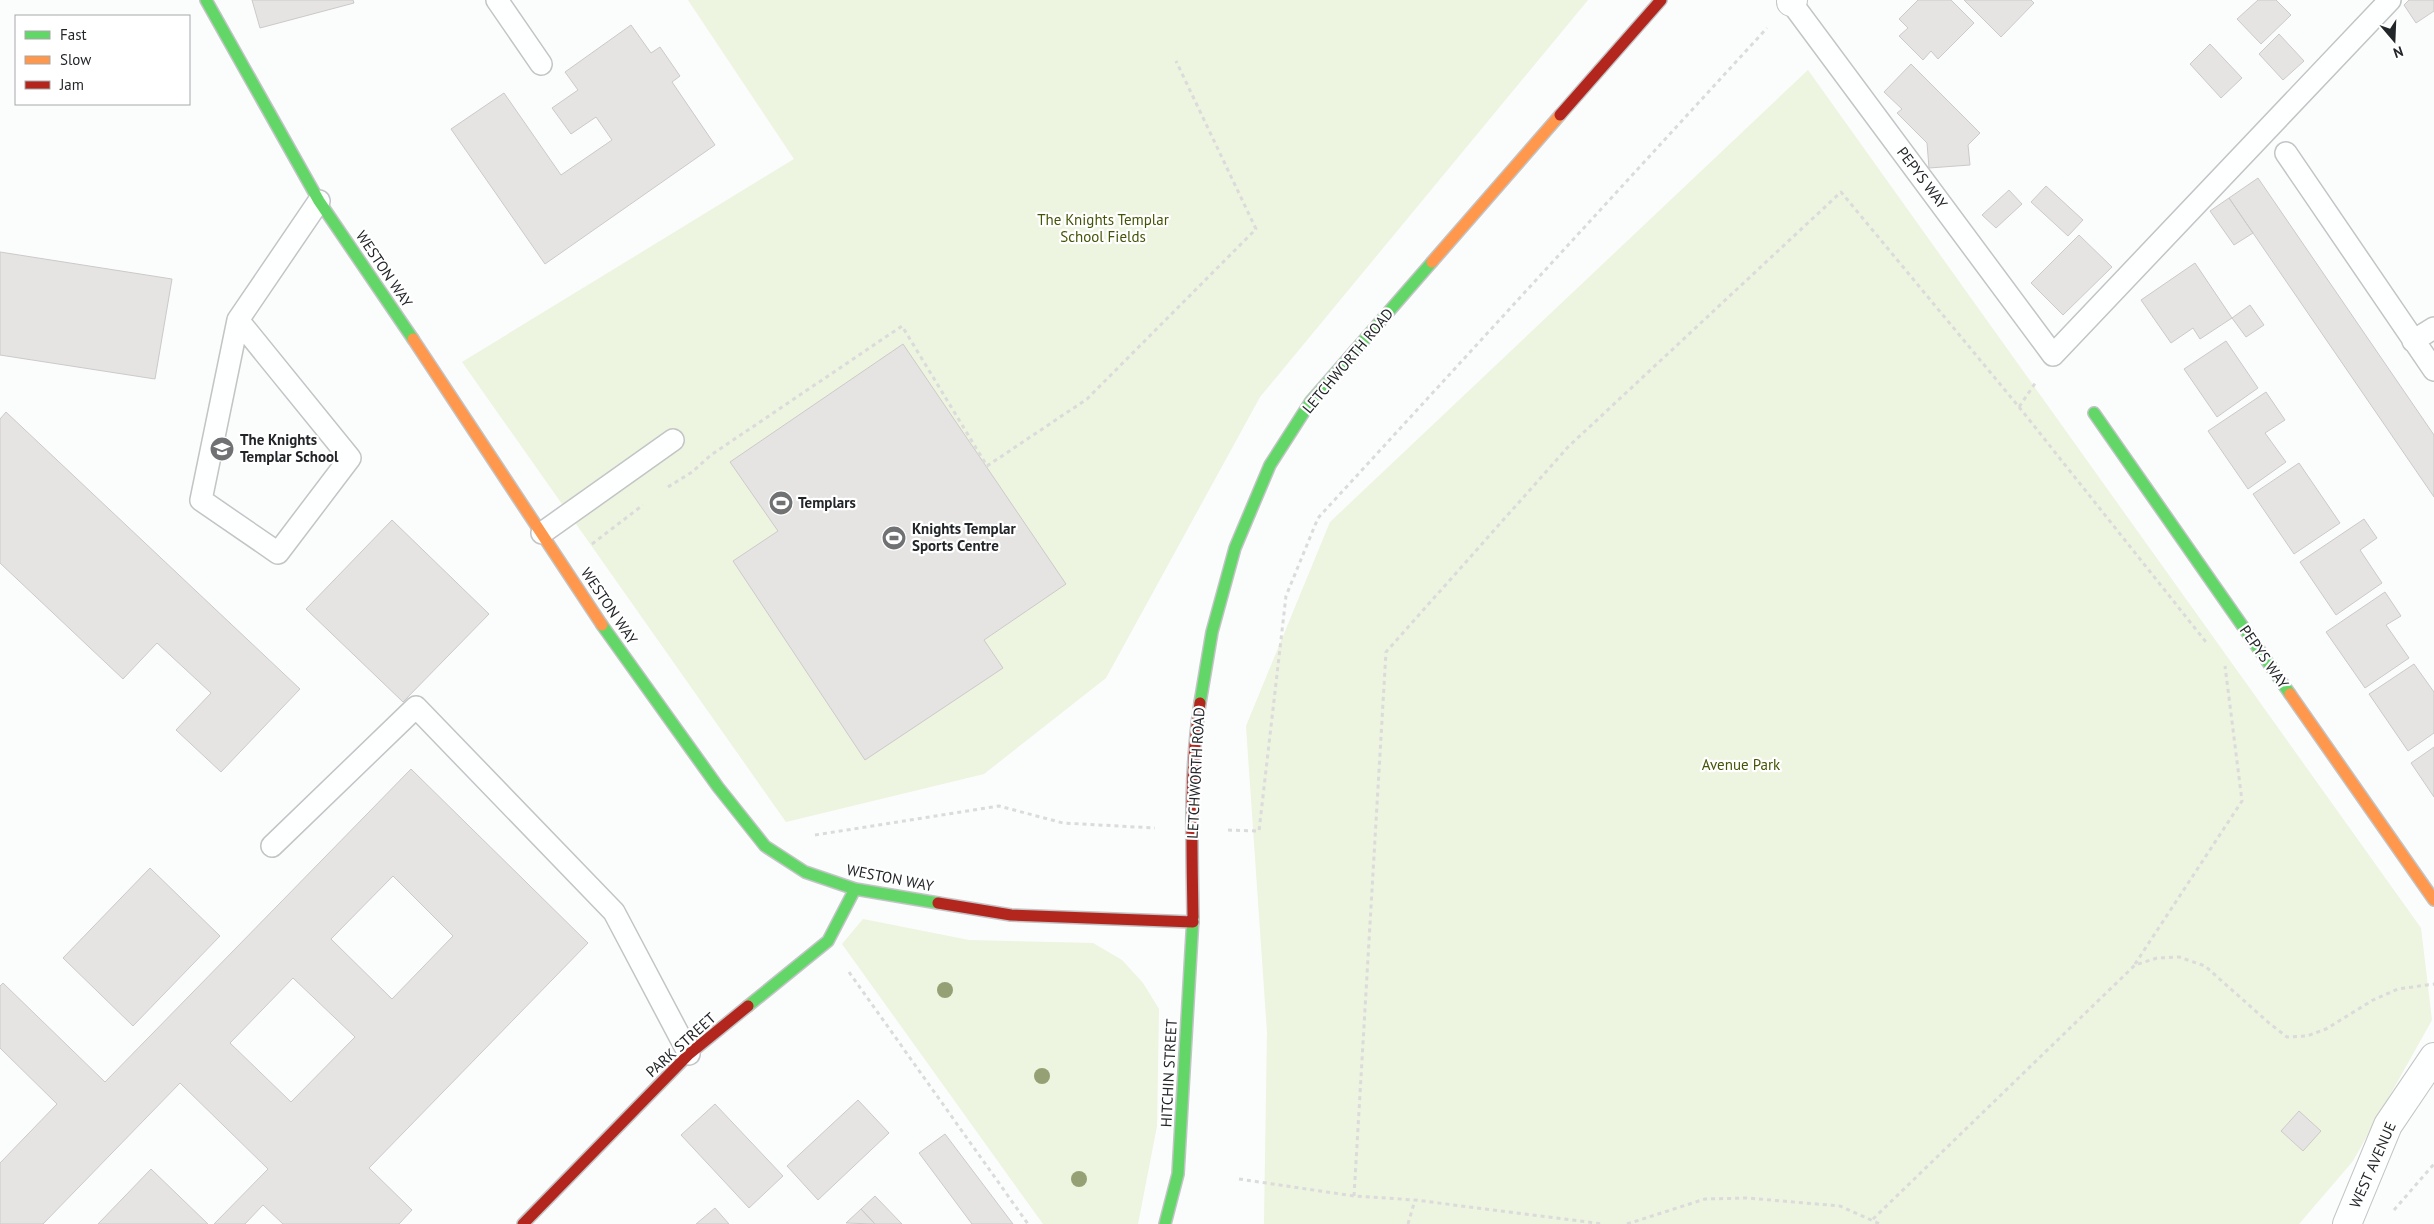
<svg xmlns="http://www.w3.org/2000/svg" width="2434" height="1224" font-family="'PT Sans',sans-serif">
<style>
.green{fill:#edf4df}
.building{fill:#e6e4e3;stroke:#cccac9;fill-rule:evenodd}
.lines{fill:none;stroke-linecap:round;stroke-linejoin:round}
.lane-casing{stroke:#c2c4c6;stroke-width:24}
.street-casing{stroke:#c2c4c6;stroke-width:30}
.fast-casing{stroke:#c2c4c6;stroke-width:14}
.slow-casing{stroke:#c2c4c6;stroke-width:14}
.jam-casing{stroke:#c2c4c6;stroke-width:14}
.path{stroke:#dbdbdb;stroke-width:3;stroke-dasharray:4 4;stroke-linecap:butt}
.lane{stroke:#feffff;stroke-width:21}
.street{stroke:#feffff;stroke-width:28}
.fast{stroke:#63d668;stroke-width:11}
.slow{stroke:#ff974d;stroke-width:11}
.jam{stroke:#b3261e;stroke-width:11}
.tree{fill:#96a075}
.labels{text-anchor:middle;stroke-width:4.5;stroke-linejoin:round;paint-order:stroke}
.street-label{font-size:15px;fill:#232629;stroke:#fff}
.park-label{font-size:15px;fill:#445406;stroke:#fff}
.poi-label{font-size:15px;font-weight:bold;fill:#232629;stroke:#fff;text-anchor:start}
</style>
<rect width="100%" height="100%" fill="#fbfcfc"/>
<!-- green -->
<path class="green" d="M688 0H1588L1260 397 1106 678 984 774 786 822 462 362 794 159Z
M1808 70 2421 928 2432 1020 2353 1161 2299 1224H1264L1267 1032 1246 726 1330 522Z
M863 919 969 940 1093 943 1122 960 1143 983 1159 1009 1157 1126 1138 1224H1043L842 944Z"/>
<!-- building -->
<path class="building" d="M252 0H353L354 3 260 28Z
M1918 0H1951L1974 23 1938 59 1931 51 1923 60 1899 36 1908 28 1899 19Z
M1964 0H2031L2034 3 2001 37Z
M2258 0H2276L2291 15 2261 44 2237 19Z
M2409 0H2434V11L2416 23 2404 5Z
M631 25 651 53 660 47 680 76 672 82 715 145 545 264 451 129 504 93 561 175 612 140 596 117 571 134 552 108 578 90 565 72Z
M2279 34 2304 61 2283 80 2259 54Z
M2210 44 2242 78 2221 98 2190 64Z
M1911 64 1980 133 1968 145 1970 165 1929 168 1927 143 1897 113 1902 109 1884 92Z
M2258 178 2434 435V497L2229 198Z
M2046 186 2083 220 2068 236 2031 202Z
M2009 190 2022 204 1996 228 1982 215Z
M2229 198 2253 233 2234 245 2210 211Z
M2079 235 2112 267 2063 315 2031 283Z
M0 252 172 279 155 379 0 355Z
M2195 263 2232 318 2200 339 2193 328 2171 343 2141 300Z
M2250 305 2264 325 2246 337 2232 318Z
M2226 341 2258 388 2217 417 2184 369Z
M903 344 1066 584 984 640 1003 668 865 760 733 561 778 531 730 462Z
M2266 392 2285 420 2265 433 2286 462 2248 489 2208 431Z
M6 412 300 689 221 772 176 730 211 693 157 643 123 679 0 563V419Z
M2299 463 2340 523 2294 554 2253 494Z
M2364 519 2377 538 2360 550 2382 583 2336 615 2300 562Z
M392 520 489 614 403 702 306 609Z
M2385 592 2401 616 2386 625 2409 658 2365 688 2326 632Z
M2414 664 2434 692V733L2408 751 2369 694Z
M2434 747V797L2411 763Z
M411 769 588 943 369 1168 412 1210 399 1224H283L263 1205 245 1224H214L268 1169 180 1083 43 1224H0V1163L57 1104 0 1048V986L3 983 105 1082ZM393 876 453 936 392 999 331 939ZM293 978 355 1037 291 1102 230 1043Z
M150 868 220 936 133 1026 63 958Z
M858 1100 889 1133 818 1200 787 1166Z
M715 1104 783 1176 749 1208 681 1135Z
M2299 1111 2321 1131 2303 1151 2281 1131Z
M945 1134 1013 1224H972L919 1153Z
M151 1169 208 1224H98Z
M875 1196 902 1224H875L861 1209Z
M715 1208 729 1224H696Z
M861 1209 875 1224 846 1223Z"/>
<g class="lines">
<defs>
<path id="lane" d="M497 0 541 64
M1791 2 2053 355 2390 0
M2286 153 2434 370
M238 320 201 500 278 553 350 458 238 320 319 201
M2413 341 2434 328
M542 533 673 440
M272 846 416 707 614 912 689 1054"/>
<path id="street" d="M1791 2 1793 0
M2347 1224 2388 1125 2434 1057"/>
<path id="fast" d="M206 0 319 201 413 339
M2094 413 2290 694
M602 625 718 787 765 846 805 872 855 889 938 903
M1200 703 1212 632 1235 548 1270 465 1311 401 1432 262
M748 1006 828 941 855 889
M1165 1224 1178 1174 1193 917"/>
<path id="slow" d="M1432 262 1560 115
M413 339 602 625
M2290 694 2434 900"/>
<path id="jam" d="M1560 115 1661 0
M938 903 1011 915 1193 922
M1193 917C1192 846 1189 773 1200 703
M523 1224 689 1054 748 1006"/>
</defs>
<!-- lane casing -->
<use href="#lane" class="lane-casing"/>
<!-- street casing -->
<use href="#street" class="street-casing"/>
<!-- fast casing -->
<use href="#fast" class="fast-casing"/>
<!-- slow casing -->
<use href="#slow" class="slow-casing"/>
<!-- jam casing -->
<use href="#jam" class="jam-casing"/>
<!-- path -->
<path class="path" d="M2019 407 2206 642
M668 487 692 472 711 455 902 326 987 466 1087 399 1256 229 1176 61
M592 544 643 505
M1228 830 1259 831 1286 596 1318 518 1767 28
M815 835 999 806 1063 823 1155 828
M2135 964 2242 801 2225 666
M849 972 1028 1224
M1239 1179 1354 1196 1415 1200 1603 1224
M1354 1196 1386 652 1568 447 1841 192 2019 407 2036 382
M2394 1210 2434 1164
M1873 1219 2135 965 2157 958 2179 957 2205 966 2269 1023 2287 1037 2307 1036 2326 1029 2373 1000 2398 989 2434 984
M1408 1224 1415 1200
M1627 1224 1705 1199 1747 1198 1840 1206 1880 1224"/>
<!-- lane -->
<use href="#lane" class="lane"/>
<!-- street -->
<use href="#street" class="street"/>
<!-- fast -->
<use href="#fast" class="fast"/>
<!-- slow -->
<use href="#slow" class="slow"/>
<!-- jam -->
<use href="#jam" class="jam"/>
</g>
<!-- trees -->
<g class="tree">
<circle cx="945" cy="990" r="8"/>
<circle cx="1042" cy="1076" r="8"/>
<circle cx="1079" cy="1179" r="8"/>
</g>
<!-- icons -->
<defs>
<symbol id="school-disc" viewBox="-11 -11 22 22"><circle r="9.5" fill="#6f7173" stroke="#fff"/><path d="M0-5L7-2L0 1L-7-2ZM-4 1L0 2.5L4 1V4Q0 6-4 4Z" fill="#fff"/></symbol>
<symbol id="stadium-disc" viewBox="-11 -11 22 22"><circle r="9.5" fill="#6f7173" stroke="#fff"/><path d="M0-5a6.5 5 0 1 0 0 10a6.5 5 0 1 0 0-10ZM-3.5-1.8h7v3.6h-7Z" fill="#fff"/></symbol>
</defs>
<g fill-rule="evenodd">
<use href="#school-disc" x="208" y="435" width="28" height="28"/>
<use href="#stadium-disc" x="767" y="489" width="28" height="28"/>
<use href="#stadium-disc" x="880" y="524" width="28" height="28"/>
</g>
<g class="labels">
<!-- street labels -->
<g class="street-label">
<text transform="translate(1922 178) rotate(53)" y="5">PEPYS WAY</text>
<text transform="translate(384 269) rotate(56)" y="5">WESTON WAY</text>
<text transform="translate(1348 361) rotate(-50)" y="5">LETCHWORTH ROAD</text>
<text transform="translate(609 606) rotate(56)" y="5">WESTON WAY</text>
<text transform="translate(2264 657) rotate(55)" y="5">PEPYS WAY</text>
<text transform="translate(1196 773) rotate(-87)" y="5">LETCHWORTH ROAD</text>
<text transform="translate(890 878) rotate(11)" y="5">WESTON WAY</text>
<text transform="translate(681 1045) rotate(-42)" y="5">PARK STREET</text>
<text transform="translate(1169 1073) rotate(-87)" y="5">HITCHIN STREET</text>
<text transform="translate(2373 1165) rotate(-66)" y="5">WEST AVENUE</text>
</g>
<!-- park labels -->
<g class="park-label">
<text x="1103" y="225">The Knights Templar<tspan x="1103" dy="17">School Fields</tspan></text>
<text x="1741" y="770">Avenue Park</text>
</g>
<!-- poi labels -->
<g class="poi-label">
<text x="240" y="445">The Knights<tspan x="240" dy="17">Templar School</tspan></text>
<text x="798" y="508">Templars</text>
<text x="912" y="534">Knights Templar<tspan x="912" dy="17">Sports Centre</tspan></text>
</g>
</g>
<!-- legend -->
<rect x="15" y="15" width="175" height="90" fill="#ffffff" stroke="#a7a8a9"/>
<rect x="25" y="31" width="25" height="8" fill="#63d668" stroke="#a7a8a9"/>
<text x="60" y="40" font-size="15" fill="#232629">Fast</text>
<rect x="25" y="56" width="25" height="8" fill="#ff974d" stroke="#a7a8a9"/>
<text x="60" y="65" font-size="15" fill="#232629">Slow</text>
<rect x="25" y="81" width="25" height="8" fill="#b3261e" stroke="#a7a8a9"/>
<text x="60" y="90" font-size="15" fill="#232629">Jam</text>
<!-- north arrow -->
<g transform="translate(2394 40) rotate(161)" stroke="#ffffff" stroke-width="4" paint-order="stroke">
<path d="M0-4L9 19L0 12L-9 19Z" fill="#232629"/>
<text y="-8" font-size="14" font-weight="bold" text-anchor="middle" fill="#232629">N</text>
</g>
</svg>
